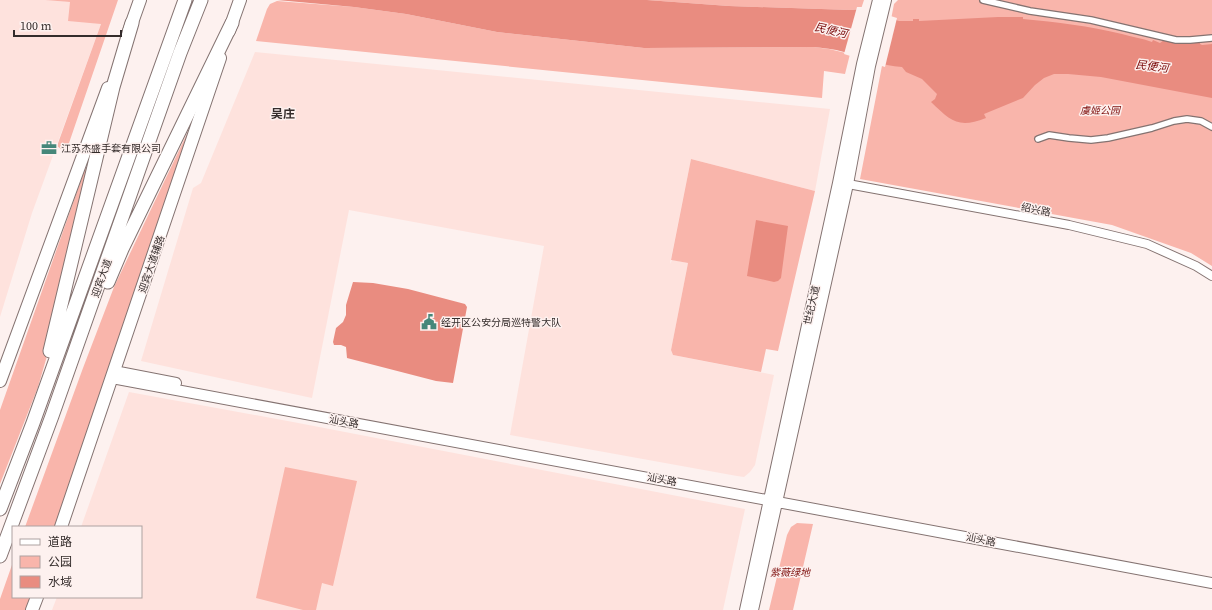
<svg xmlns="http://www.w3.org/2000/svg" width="1212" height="610" font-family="'Source Serif 4','Noto Sans SC',serif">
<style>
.built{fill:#fee2dd}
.green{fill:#f9b5ab}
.water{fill:#e98c80}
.pier{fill:#fdf1ef}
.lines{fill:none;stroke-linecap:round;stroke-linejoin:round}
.pedestrian-casing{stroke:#847371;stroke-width:8}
.minor-casing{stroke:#847371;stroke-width:10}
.tertiary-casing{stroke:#847371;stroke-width:12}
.primary-casing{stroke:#847371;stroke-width:14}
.trunk-casing{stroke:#847371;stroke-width:15}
.pedestrian{stroke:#fff;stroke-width:5.5}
.minor{stroke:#fff;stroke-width:8}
.tertiary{stroke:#fff;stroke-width:10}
.primary{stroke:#fff;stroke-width:12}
.trunk{stroke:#fff;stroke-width:13}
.labels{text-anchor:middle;stroke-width:3;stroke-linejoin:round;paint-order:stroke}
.park-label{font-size:10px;font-style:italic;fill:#7f0f0d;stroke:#fdf1ef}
.poi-label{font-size:10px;fill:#342c2b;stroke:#fdf1ef;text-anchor:start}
.street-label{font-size:10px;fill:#342c2b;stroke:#fdf1ef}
.water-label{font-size:11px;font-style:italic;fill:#790606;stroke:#fdf1ef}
.quarter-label{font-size:12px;font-weight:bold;fill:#342c2b;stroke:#fdf1ef}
</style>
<rect width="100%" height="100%" fill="#fdf1ef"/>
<!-- built -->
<path class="built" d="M0 0H45L70 2 101 24 32 213 0 317Z
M255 52 830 109 815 191 691 159 670 264 672 260 688 263 671 350 673 355 774 375 755 465 750 472 744 477 737 476 510 435 544 246 349 210 312 398 141 361 193 188 201 183Z
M129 392 293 422 745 509 723 610H52L57 597H141V527H81Z"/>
<!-- green -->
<path class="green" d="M45 0H118L69 143 66 148 61 149 57 146 101 24 68 21 70 2Z
M647 0H864L861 9 851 10 729 6Z
M898 0H1212V266L1191 253 1112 225 860 179 894 4Z
M277 1 354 7 406 14 497 32 644 48 813 47 829 49 850 54 845 74 824 71 822 98 256 41 267 9 270 4Z
M203 100 57 527H25L83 368 114 287Z
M691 159 815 191 778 351 766 349 761 372 673 355 671 350 688 263 671 260Z
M85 169 91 171 47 356 38 387 0 484V410Z
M285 467 357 481 333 586 322 583 316 610H303L256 598Z
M797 523 813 524 793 610H769L787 535 791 527Z
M13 562V597H33L29 610H0V599Z"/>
<!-- water -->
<path class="water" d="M277 0H647L729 6 851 10 861 9 899 21H913V19H919V21L998 17H1023V19C1057 22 1089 26 1122 34 1132 37 1142 38 1152 42L1153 40 1160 43 1164 40 1184 43 1200 42V44L1202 45 1212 44V98L1101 77 1068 74H1054L1044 78 1035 85 1023 98 984 114 986 118C958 129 951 121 931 102L935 99 937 94 922 79 906 72 902 67C882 66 863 57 844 52 834 49 823 48 813 47L644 48 497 32 406 14 354 7Z
M756 220 788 226 781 278 778 281 774 282 747 276Z
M353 282 373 283 408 289 465 304 467 307 453 383 436 381 347 358 346 347 341 345H334L333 342 336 328 343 322 346 315V305Z"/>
<!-- pier -->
<path class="pier" d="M857 7H862L897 18 885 67 844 54Z"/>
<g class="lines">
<defs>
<path id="pedestrian" d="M983 0 1030 11 1091 20 1176 40H1190L1212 38
M1038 139 1049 135 1069 138 1091 140 1108 138 1152 128 1174 121 1187 119 1201 121 1212 127"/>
<path id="minor" d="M848 184 1069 225 1106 234 1147 244 1196 266 1212 276"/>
<path id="tertiary" d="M114 371 176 383
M112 378 1212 583
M745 610 838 183 862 64 878 0
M753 610 848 184 870 66 886 0"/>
<path id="primary" d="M129 31 140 0
M229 31 240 0
M0 381 108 88
M61 527 220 58
M32 610 37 597"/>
<path id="trunk" d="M108 282 122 249 232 23
M50 351 113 87 132 23
M0 509 33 423 185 0
M0 556 52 416 180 53 201 0"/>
</defs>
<!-- pedestrian casing -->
<use href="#pedestrian" class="pedestrian-casing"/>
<!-- minor casing -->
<use href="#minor" class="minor-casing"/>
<!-- tertiary casing -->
<use href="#tertiary" class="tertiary-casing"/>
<!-- primary casing -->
<use href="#primary" class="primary-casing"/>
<!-- trunk casing -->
<use href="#trunk" class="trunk-casing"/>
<!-- pedestrian -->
<use href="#pedestrian" class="pedestrian"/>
<!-- minor -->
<use href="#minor" class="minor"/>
<!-- tertiary -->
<use href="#tertiary" class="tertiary"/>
<!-- primary -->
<use href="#primary" class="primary"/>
<!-- trunk -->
<use href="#trunk" class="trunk"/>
</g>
<!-- icons -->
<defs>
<symbol id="office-bare" viewBox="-9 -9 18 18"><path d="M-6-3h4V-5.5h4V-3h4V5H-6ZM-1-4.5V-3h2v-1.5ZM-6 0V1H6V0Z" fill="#45877a" stroke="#fdf1ef" stroke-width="2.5" paint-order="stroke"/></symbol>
<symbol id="civic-bare" viewBox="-9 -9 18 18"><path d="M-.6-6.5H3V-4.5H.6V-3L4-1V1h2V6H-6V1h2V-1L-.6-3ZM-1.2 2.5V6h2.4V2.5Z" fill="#45877a" stroke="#fdf1ef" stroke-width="2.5" paint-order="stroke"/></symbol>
</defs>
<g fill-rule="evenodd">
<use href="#office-bare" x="38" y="137" width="22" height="22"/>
<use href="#civic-bare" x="418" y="311" width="22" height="22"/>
</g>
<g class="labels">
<!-- park labels -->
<g class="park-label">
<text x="1100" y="114">虞姬公园</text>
<text x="790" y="576">紫薇绿地</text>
</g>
<!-- poi labels -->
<g class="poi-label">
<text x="61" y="152">江苏杰盛手套有限公司</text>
<text x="441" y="326">经开区公安分局巡特警大队</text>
</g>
<!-- street labels -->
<g class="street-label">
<text transform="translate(1036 209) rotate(11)" y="4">绍兴路</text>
<text transform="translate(151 264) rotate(-71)" y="4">迎宾大道辅路</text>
<text transform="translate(101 278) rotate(-70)" y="4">迎宾大道</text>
<text transform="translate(811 305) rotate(-77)" y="4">世纪大道</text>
<text transform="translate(344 421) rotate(10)" y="4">汕头路</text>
<text transform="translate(662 479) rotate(10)" y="4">汕头路</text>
<text transform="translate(981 539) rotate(11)" y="4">汕头路</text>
</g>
<!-- water labels -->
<g class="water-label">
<text transform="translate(831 30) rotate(13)" y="4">民便河</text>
<text transform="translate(1152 66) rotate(7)" y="4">民便河</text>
</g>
<!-- quarter labels -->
<g class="quarter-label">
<text x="283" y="118">吴庄</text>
</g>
</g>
<!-- legend -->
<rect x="12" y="526" width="130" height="72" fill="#fdf1ef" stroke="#ada2a1"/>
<rect x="20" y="539" width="20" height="6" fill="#ffffff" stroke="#ada2a1"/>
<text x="48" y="546" font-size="12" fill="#342c2b">道路</text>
<rect x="20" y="556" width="20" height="12" fill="#f9b5ab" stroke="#ada2a1"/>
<text x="48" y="566" font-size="12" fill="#342c2b">公园</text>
<rect x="20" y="576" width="20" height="12" fill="#e98c80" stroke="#ada2a1"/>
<text x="48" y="586" font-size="12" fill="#342c2b">水域</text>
<!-- scale -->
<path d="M14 30v6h107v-6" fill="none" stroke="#342c2b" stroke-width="2"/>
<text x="20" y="30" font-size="12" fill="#342c2b" stroke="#fdf1ef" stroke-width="3" paint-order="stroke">100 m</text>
</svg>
